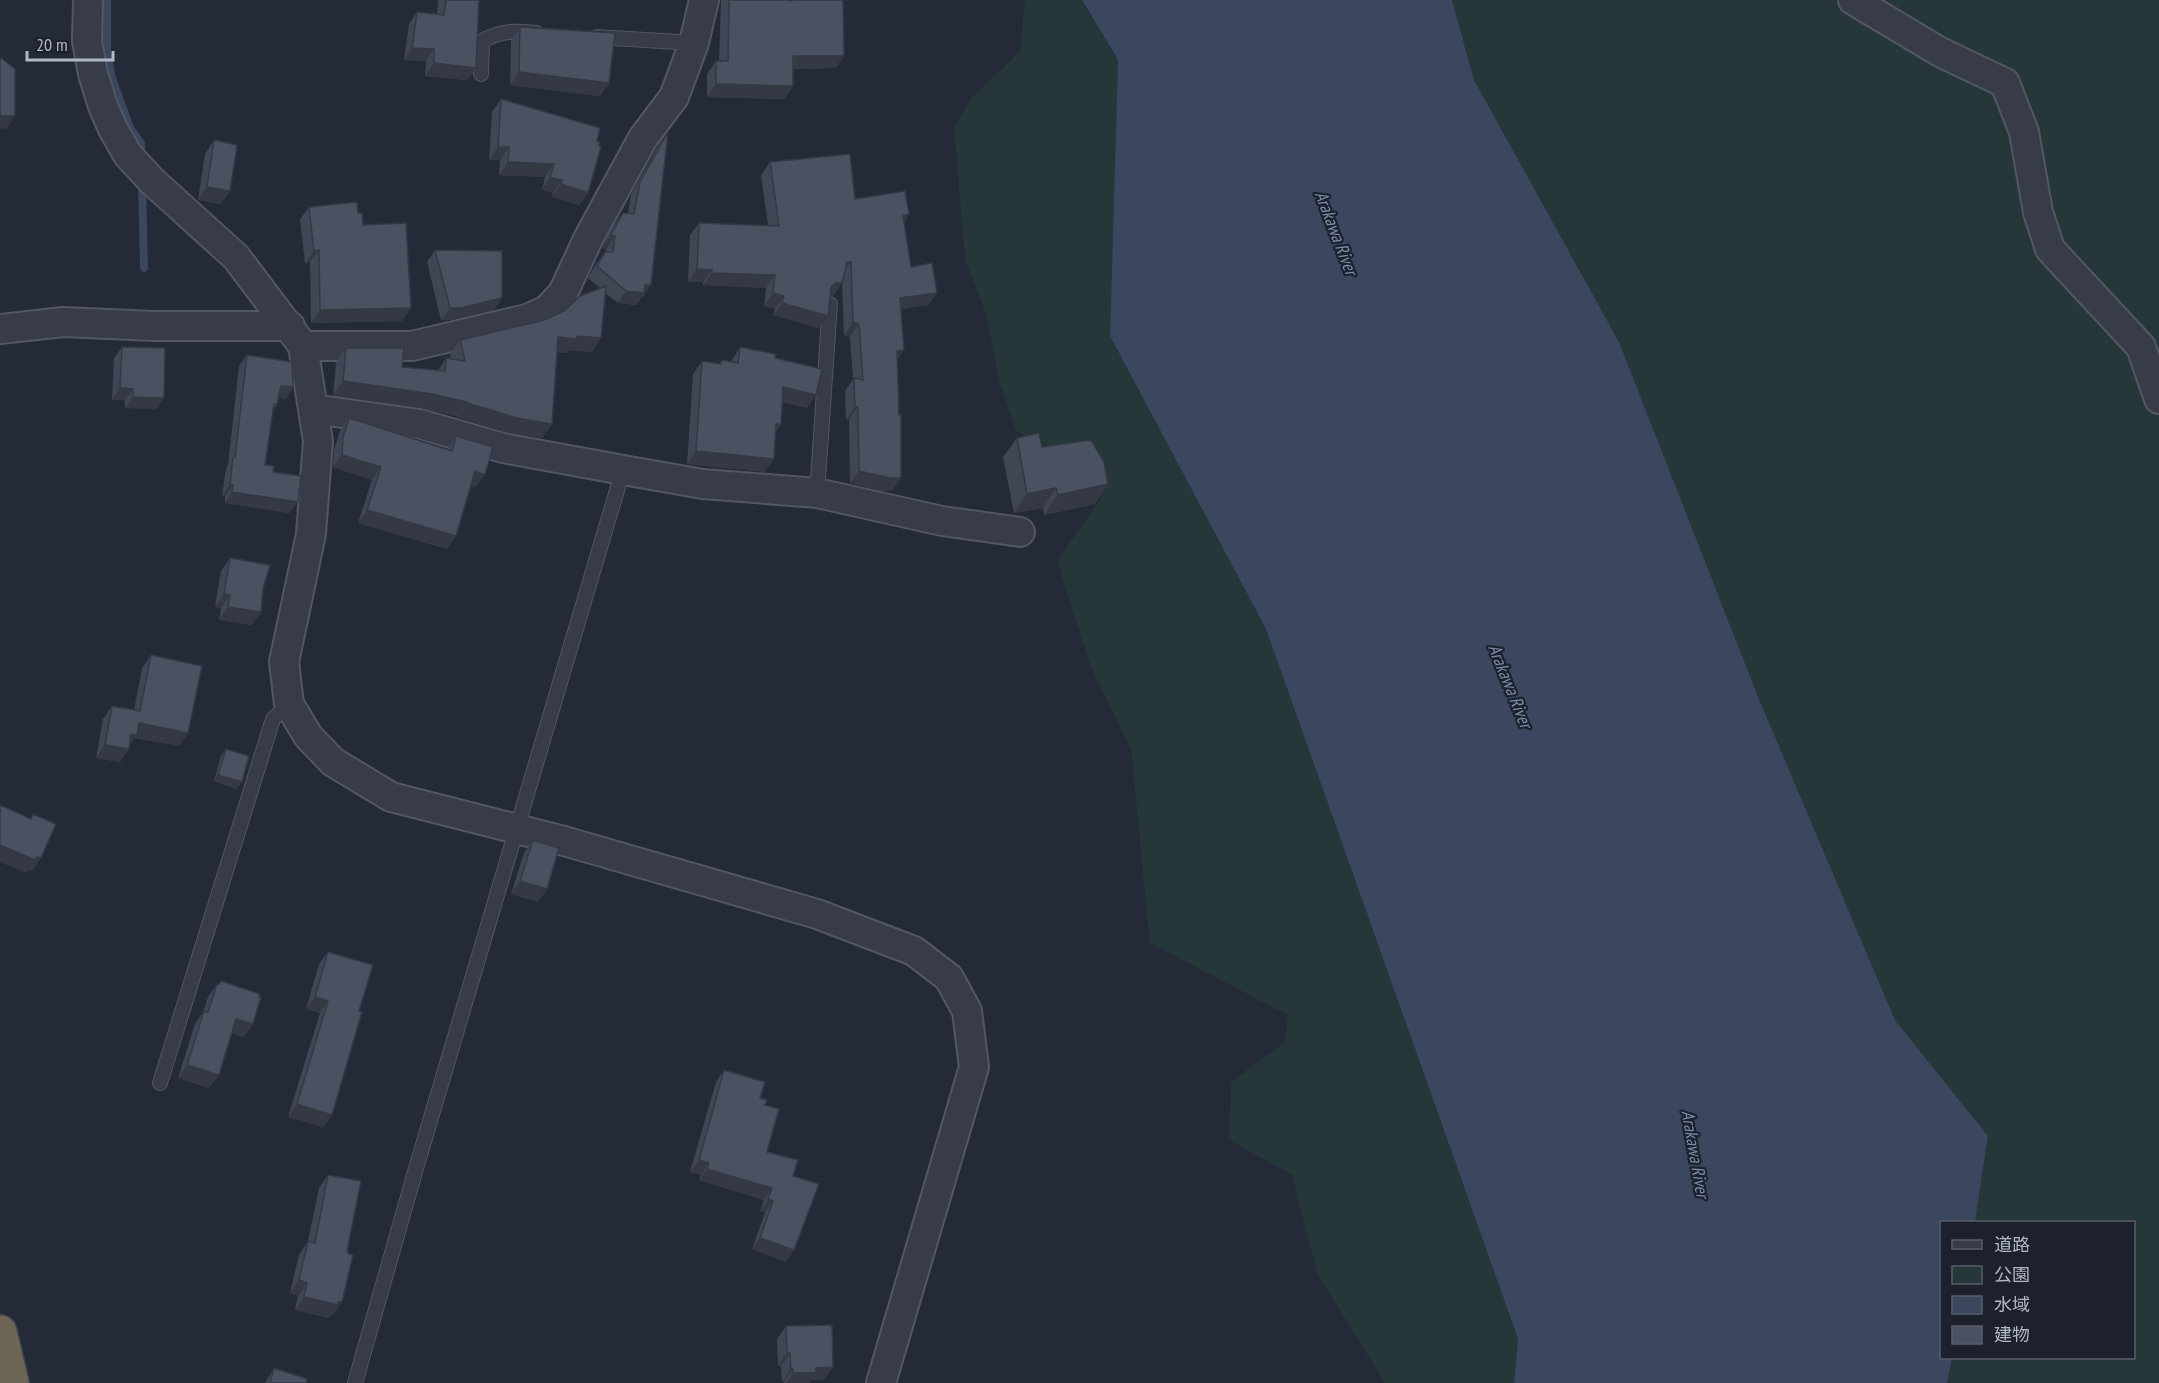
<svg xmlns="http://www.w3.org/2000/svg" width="2159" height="1383" font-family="'PT Sans Narrow','Noto Sans JP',sans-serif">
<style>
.green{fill:#26373a}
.water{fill:#3a475f}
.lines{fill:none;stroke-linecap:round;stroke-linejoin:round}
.stream{stroke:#3a475f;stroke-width:8}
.lane-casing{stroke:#525763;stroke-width:16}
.street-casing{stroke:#525763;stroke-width:32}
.highway-casing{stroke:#424753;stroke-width:36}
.lane{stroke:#373c48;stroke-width:14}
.street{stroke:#373c48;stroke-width:28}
.highway{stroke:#6d6655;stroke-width:33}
.wall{fill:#404653}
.shaded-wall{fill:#343944}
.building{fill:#4a5161;stroke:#343944;stroke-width:1.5}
.labels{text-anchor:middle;stroke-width:4.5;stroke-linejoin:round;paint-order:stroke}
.water-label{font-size:18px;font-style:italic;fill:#7c8caa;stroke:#1c212d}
</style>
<rect width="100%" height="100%" fill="#242a38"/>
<!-- green -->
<path class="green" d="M1025 0H1082L1118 60 1110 336 1266 629 1518 1340 1514 1383H1385L1317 1273 1292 1175 1229 1140 1231 1082 1285 1042 1288 1015 1150 943 1131 750 1090 664 1057 561 1102 497 1078 452 1055 448 1016 431 999 380 987 317 965 259 954 128 971 99 1020 51Z
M1452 0H2159V1383H1947L1952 1358H2134V1222H1975L1988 1136 1895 1020 1759 699 1619 342 1474 80Z"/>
<!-- water -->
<path class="water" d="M1082 0H1452L1474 80 1619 342 1759 699 1895 1020 1988 1136 1975 1222H1942V1358H1952L1947 1383H1514L1518 1339 1266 629 1110 336 1118 60Z"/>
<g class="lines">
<!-- stream -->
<path class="stream" d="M107 0V52L111 75 130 128 141 143V159
M142 181 144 268"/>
<defs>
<path id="lane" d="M597 37 694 43
M481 74 482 41C502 30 514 31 536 33
M817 493 830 304
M160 1083 273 719 289 704
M355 1383 417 1165 623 470"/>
<path id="street" d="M88 0 87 41 93 74 103 106 113 129 128 155 152 181 236 257 303 346 318 441 311 534 284 662 289 704 308 736 333 762 391 797 564 841 817 914 914 951 949 978 967 1011 974 1067 881 1383
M1853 0 1940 52 2005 83 2024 132 2038 212 2050 249 2141 347 2159 399
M0 329 63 322 154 326H290
M303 346H412L527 319 547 310 563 293 588 239 643 138 674 97 694 43 704 0
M313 409 420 424 503 448 623 470 703 484 817 493 942 521 1020 532"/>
<path id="highway" d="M0 1332 12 1383"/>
</defs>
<!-- lane casing -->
<use href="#lane" class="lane-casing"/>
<!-- street casing -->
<use href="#street" class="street-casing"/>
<!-- highway casing -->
<use href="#highway" class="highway-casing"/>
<!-- lane -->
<use href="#lane" class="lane"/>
<!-- street -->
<use href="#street" class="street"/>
<!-- highway -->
<use href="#highway" class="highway"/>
</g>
<!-- wall -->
<path class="wall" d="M438 0H479L476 68 467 80 425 76 426 61 404 60 409 24 417 12 437 14Z
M721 0H789L844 56 835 68 793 69V86L784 99 707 97V74L716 61H719Z
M520 27 609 83 600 96 510 85 511 40Z
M501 99 597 141 588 193 579 205 552 197 553 193 542 190 545 177 499 175 500 160H489L492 112Z
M668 132 643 298H641L636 305 618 303 605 293 601 338 592 352 569 350 567 353 557 352 552 424 542 438 507 432 457 417V416L422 408 333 395 336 363 346 348 402 367 438 371 446 358 451 359 450 354 460 340 544 320 564 311 600 288 588 278 596 264 605 252H606V249L602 248 614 225 623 213H628L631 195 659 144Z
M214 140 221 204 198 200 205 154Z
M770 162 855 199 909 214 904 222 911 267 937 293 928 305 901 309 898 359 892 491H882L850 483 849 419 846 420 845 391 853 379 850 337 844 335 842 283 833 296H830L819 328 773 315 775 309 764 306 766 288 703 285V282H688L690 235 699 223 768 225 761 175Z
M309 207 358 213 363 225 411 308 402 321 311 323 310 262 305 263 300 219Z
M435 250 502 298 494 310 452 320H441L427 262Z
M122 347 156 409 125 408V400H112L114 358Z
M740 347 775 358 807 408 783 402 781 424 775 433 774 459 764 472 687 464 693 374 702 361 719 364 722 360 731 362Z
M247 355 293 387 286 399 279 398 277 404 273 411 265 465 273 472 290 513 225 503V496H222L226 468 228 465 239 366Z
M349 418 447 449 456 436 476 487 471 486 456 536 447 549 358 523 372 480 333 467 334 450 340 431Z
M1017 438 1042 447 1108 484 1095 504 1044 515 1043 508 1014 513 1003 457Z
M230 558 261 612 251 625 219 620 221 608 215 607 221 571Z
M151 655 188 733 179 746 135 738 129 745V749L120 762 96 758 103 719 112 706 134 710 142 668Z
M226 749 237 789 214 781 221 756Z
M533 840 547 889 538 902 511 894 524 853Z
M328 952 332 1115 323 1127 288 1117 320 1013 306 1009 319 964Z
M221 981 253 1024 244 1037 232 1033 219 1075 209 1088 178 1078 195 1024 203 1012 208 997 217 984H219Z
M724 1070 760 1098 765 1105 767 1152 793 1176 786 1262 752 1249 765 1213 760 1211 764 1200 699 1180 701 1175 690 1172 716 1082Z
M328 1175 333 1315H331L329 1318 295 1310 298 1296 290 1293 299 1255 308 1241 319 1188Z
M786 1326 833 1367 824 1380H811L809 1383H784V1382H782L781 1366H778L777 1339Z
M274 1368 306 1383H265Z"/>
<!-- shaded-wall -->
<path class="shaded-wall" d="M412 48 434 49 426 61 404 60Z
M793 56H844L835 68 784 69Z
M434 63 476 68 467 80 425 76Z
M519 72 609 83 600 96 510 85Z
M716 84 793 86 784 99 707 97Z
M0 116H15L6 129H0Z
M498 147H509L500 160H489Z
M508 162 554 164 545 177 499 175Z
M550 177 562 180 553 193 542 190Z
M561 184 588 193 579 205 552 197Z
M207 187 230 191 221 204 198 200Z
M909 214 900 227 903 216Z
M611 235 615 236 606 249 602 248Z
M319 250 310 262 305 263 314 251Z
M847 262H851L842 275Z
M697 269 712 270 703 282H688Z
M712 273 775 275 766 288 703 285Z
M836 283H842L833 296H827L831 287Z
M645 285H651L643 298H641L636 305 618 303 626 291Z
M773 293 784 296 775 309 764 306Z
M937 293 928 305 891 311 900 298Z
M502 298 494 310 452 320H441L450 308Z
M782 303 828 316 819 328 773 315Z
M411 308 402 321 311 323 320 310Z
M853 322 859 324 850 337 844 335Z
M577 336 601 338 592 352 569 350 567 353 548 351 558 337Z
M904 350 895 363 897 351Z
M343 381 432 394 467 402 457 416 422 408 333 395Z
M281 386 293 387 286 399 273 397Z
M783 387 816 395 807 408 774 400Z
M120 388 133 389 125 400H112Z
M133 397 164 398 156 409 125 408Z
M467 403 552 424 542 438 507 432 457 417Z
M855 407H858L849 419 846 420Z
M776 424H781L772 437Z
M696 451 774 459 764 472 687 464Z
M342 455 381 467 372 480 333 467Z
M475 471 485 475 476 487 466 484Z
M859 471 901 478 892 491H882L850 483Z
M230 484 233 485 225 496H222Z
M1108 484 1095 504 1044 515 1058 495Z
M1056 488 1043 508 1014 513 1027 494Z
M232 492 298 502 290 513 225 503Z
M367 510 456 536 447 549 358 523Z
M224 594 230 595 221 608 215 607Z
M228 607 261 612 251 625 219 620Z
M139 723 188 733 179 746 135 738 128 748 122 747Z
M105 745 129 749 120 762 96 758Z
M218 775 242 782 237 789 214 781Z
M0 845 37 857 41 858 32 871 28 870 26 873 0 862Z
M520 881 547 889 538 902 511 894Z
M315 997 328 1001 320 1013 306 1009Z
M236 1019 253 1024 244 1037 227 1032Z
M187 1065 219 1075 209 1088 178 1078Z
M297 1104 332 1115 323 1127 288 1117Z
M699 1160 709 1163 701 1175 690 1172Z
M707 1169 772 1188 764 1200 699 1180Z
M768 1199 773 1201 765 1213 760 1211Z
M760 1238 794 1250 786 1262 752 1249Z
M299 1280 307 1283 298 1296 290 1293Z
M304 1297 342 1302 333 1315H331L329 1318 295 1310Z
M787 1353H790L781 1366H778Z
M833 1367 824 1380H811L809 1383H786L793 1373 816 1368Z
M791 1369H793L784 1382H782Z"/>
<!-- building -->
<path class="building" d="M446 0H479L476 68 434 63V49L412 48 417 12 444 15Z
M729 0H789L791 1 794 0H843L844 56H793V86L716 84V61H728Z
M520 27 615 33 609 83 519 72Z
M0 57 15 69V116H0Z
M501 99 600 128 597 141 600 142 599 146 601 147 588 193 561 184 562 180 550 177 554 164 508 162 509 147H498Z
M668 132 651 285H645L644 293 626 291 597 266 605 252H613L615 236 611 235 623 213 634 214 640 182Z
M214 140 237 145 230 191 207 187Z
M850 154 855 199 905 191 909 214 903 216 911 267 932 263 937 293 900 298 904 350 897 351 899 415H901V478H891L859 471 858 407H855L854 378 863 380 859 324 853 322 851 262H847L842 283H836L831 287 828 316 782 303 784 296 773 293 775 275 712 273V270L697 269 699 223 779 226 770 162Z
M357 202 358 213H362L363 225 406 223 411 308 320 310 319 250 314 251 309 207Z
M435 250 502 251V298L461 308H450Z
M606 286 601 338 577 336V339L558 337 552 424 517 418 467 403V402L432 394 343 381 346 348H404L402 367 445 371 446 358 465 361 460 340 544 320 564 311 580 296Z
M122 347 165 348 164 398 133 397V389L120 388Z
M740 347 776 354 775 358 822 369 816 395 783 387 781 424H776L774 459 696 451 702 361 721 364 722 360 738 363Z
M247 355 292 362 293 387 281 386 277 404H274L265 465 274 466 273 472 301 476 298 502 232 492 233 485 230 484 233 457H235Z
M349 418 452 451 456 436 493 447 485 475 475 471 456 536 367 510 381 467 342 455 343 437Z
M1039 433 1042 447 1091 440 1104 462 1108 484 1058 495 1056 488 1027 494 1017 438Z
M230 558 270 565 263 589 261 612 228 607 230 595 224 594Z
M151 655 202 666 188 733 139 723 137 735 131 734 129 749 105 745 112 706 140 711Z
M226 749 249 756 242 782 218 775Z
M0 805 31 819 33 814 56 824 41 858 37 857 35 860 0 845Z
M533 840 559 848 547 889 520 881Z
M328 952 373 965 359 1011 362 1012 332 1115 297 1104 328 1001 315 997Z
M221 981 260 994 259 997H261L253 1024 236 1019 219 1075 187 1065 204 1011 208 1012 217 984H220Z
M724 1070 765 1082 760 1098 767 1100 765 1105 779 1109 767 1152 798 1160 793 1176 819 1184 794 1250 760 1238 773 1201 768 1199 772 1188 707 1169 709 1163 699 1160Z
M328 1175 361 1181 347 1251 349 1254 353 1255 342 1302H338V1305L304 1297 307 1283 299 1280 308 1241 315 1243Z
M832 1325 833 1367 816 1368V1373H793V1369H791L790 1353H787L786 1326Z
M274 1368 307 1379 306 1383H270Z"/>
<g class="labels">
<!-- water labels -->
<g class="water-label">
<text transform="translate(1336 233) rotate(69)" y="6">Arakawa River</text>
<text transform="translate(1510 686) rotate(68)" y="6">Arakawa River</text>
<text transform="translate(1695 1154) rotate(80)" y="6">Arakawa River</text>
</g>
</g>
<!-- legend -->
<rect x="1940" y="1221" width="195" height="138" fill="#1c212d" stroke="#585d69" stroke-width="1.5"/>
<rect x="1952" y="1240" width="30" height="9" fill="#373c48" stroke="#585d69" stroke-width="1.5"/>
<text x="1994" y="1251" font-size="18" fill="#b2b7c4">道路</text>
<rect x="1952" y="1266" width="30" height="18" fill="#26373a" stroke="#585d69" stroke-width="1.5"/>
<text x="1994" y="1281" font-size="18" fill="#b2b7c4">公園</text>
<rect x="1952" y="1296" width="30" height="18" fill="#3a475f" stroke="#585d69" stroke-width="1.5"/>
<text x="1994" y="1311" font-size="18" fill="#b2b7c4">水域</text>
<rect x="1952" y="1326" width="30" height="18" fill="#4a5161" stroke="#585d69" stroke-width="1.5"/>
<text x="1994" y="1341" font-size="18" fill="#b2b7c4">建物</text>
<!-- scale -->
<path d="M27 51v9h86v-9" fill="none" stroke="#b2b7c4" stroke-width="3"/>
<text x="36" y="51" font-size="18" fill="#b2b7c4" stroke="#1c212d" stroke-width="4.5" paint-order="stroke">20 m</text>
</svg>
